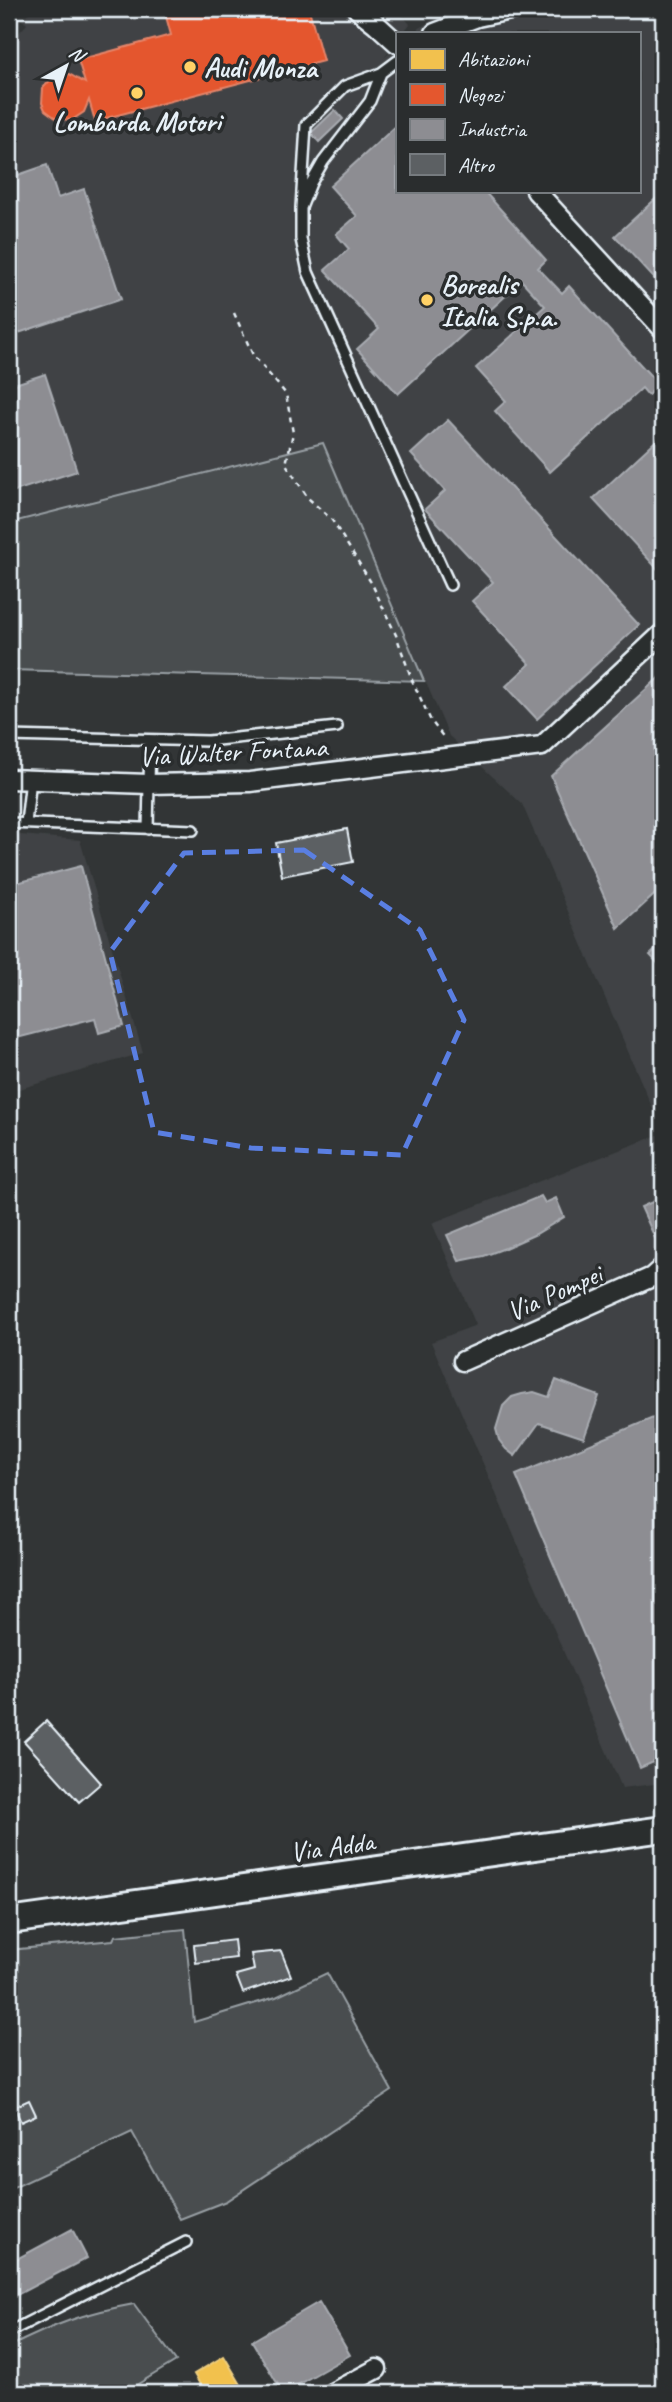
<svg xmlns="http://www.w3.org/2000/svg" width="672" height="2402" font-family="Caveat,sans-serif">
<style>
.built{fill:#3f4244}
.green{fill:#494d4f;stroke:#989fa4;stroke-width:2}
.homes{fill:#f2c14e;stroke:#efcf81;stroke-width:2}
.shops{fill:#e4572e;stroke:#e5856b;stroke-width:2}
.industry{fill:#8d8d92;stroke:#a8abb1;stroke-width:2}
.building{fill:#5c6063;stroke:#e8f1f8;stroke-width:2}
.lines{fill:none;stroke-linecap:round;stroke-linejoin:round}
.lane-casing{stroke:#e8f1f8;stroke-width:14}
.street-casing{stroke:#e8f1f8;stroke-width:23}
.secondary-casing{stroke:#e8f1f8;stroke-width:30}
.path{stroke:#e8f1f8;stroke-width:2.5;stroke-dasharray:5 5;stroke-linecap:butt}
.lane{stroke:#2a2d2e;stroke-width:9}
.street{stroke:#2a2d2e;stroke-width:18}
.secondary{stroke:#2a2d2e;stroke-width:24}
.marked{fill:none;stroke:#5a7fe2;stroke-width:5;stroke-dasharray:14 9;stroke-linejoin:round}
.poi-dot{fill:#ffd166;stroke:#2a2d2e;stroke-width:2.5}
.labels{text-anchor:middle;stroke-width:7;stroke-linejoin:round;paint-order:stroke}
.poi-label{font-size:28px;font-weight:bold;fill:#e8f1f8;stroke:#2a2d2e;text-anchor:start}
.street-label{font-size:28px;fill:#e8f1f8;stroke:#2a2d2e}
</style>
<rect width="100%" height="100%" fill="#323536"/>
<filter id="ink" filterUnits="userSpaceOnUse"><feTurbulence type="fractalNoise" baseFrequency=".0143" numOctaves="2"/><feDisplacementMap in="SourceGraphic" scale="14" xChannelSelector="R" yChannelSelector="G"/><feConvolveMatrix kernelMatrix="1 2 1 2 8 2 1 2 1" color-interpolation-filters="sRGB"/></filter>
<g filter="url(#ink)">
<!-- built -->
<path class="built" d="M33 9H396L410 24 403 33H397V41L384 58 397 46V191H639V33H412L449 9H663V1783L622 1788 431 1342 476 1325 432 1223 663 1133 522 804 449 736 323 443 9 523V43L27 24 21 19Z
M9 834 80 840 143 1053 9 1092Z"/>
<!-- green -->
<path class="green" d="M323 443 424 681 9 670V523Z
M185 1929 194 2022 276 1997 327 1973 392 2091 226 2201 180 2219 132 2132 9 2190V1950L113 1940 115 1936Z
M134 2304 176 2361 123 2393H9V2347C55 2324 84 2313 134 2304Z"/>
<!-- homes -->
<path class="homes" d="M224 2356 246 2393H205L194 2374Z"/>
<!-- shops -->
<path class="shops" d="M164 9H273L274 13 290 9H309L323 61 95 121 89 100 84 112 72 120 57 119 45 110 42 103 43 88 54 76 69 74 85 83 78 60 171 35Z"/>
<!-- industry -->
<path class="industry" d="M335 110 343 119 319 142 311 133Z
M397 125V191H484L546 260 538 268 562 293 569 286 659 385 648 395 642 388 550 472 495 411 506 401 476 368 545 306 522 281 398 394 357 349 379 329 325 270 349 249 336 234 357 216 330 186Z
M47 165 58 198 84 189 121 299 9 336V178Z
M663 192V288L615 236Z
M45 374 77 471 9 493V386Z
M448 420 639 625 537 719 506 686 530 664 472 601 493 582 425 509 445 491 411 454Z
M663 434V575L593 499Z
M663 674V887L618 928 551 776Z
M81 866 124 1026 99 1033 95 1018 9 1040V885Z
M663 943V969L650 955Z
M541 1196 545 1203 556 1198 564 1217 536 1234 505 1248 484 1256 459 1261 447 1235Z
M659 1199 663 1207V1234L655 1238 641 1207Z
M556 1380 599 1396 584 1438 539 1423 515 1456 506 1449 499 1440 496 1429 503 1406 512 1397 522 1394 534 1392 549 1397Z
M653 1418 663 1442V1758L640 1768 516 1475Z
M72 2229 87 2258 9 2299V2263Z
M319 2302 350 2355 283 2393 252 2341Z"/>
<!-- building -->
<path class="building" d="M347 829 353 862 282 876 276 843Z
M46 1721 101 1783 79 1802 24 1741Z
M234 1940 236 1958 196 1963 194 1945Z
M281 1951 291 1976 243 1993 236 1975 254 1970 251 1954Z
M29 2100 36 2115 21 2122 14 2107Z"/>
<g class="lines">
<defs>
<path id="lane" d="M381 73 370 101 323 162 311 183 301 208 306 125 345 86 381 73 397 61
M301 208V239L308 272 450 585
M9 736 208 741 337 727
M9 823 193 830
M26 823 31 779
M148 829 150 740
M9 2332 186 2242"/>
<path id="street" d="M357 9 376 24 364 9
M376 24 397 43
M435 33 477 17 515 9
M536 191 663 329
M9 779 148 784 250 782 542 746 663 633
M463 1361 652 1277 663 1267
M332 2393 377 2369"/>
<path id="secondary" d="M9 1921 663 1829"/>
</defs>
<!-- lane casing -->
<use href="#lane" class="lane-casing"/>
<!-- street casing -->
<use href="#street" class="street-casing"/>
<!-- secondary casing -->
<use href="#secondary" class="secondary-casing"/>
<!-- path -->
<path class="path" d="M234 313 253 355 286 394 293 433 286 464 308 498 332 520 372 584 396 635 412 680 431 721 445 739"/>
<!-- lane -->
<use href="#lane" class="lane"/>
<!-- street -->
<use href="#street" class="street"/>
<!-- secondary -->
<use href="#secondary" class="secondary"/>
</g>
</g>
<!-- marked area -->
<path class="marked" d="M304 850 420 930 464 1020 402 1155 251 1148 154 1132 110 952 184 853Z"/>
<!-- markers -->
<g class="poi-dot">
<circle cx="190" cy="67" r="7"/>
<circle cx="137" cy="93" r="7"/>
<circle cx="427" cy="300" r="7"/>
</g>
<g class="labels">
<!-- poi labels -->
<g class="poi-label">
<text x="204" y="77">Audi Monza</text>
<text x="137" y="131" text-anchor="middle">Lombarda Motori</text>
<text x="441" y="294">Borealis<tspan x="441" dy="32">Italia S.p.a.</tspan></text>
</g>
<!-- street labels -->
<g class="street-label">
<text transform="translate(233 751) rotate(-3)" y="10">Via Walter Fontana</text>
<text transform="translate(554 1292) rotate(-24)" y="10">Via Pompei</text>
<text transform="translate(332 1846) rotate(-8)" y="10">Via Adda</text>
</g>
</g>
<!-- margin -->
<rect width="672" height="2402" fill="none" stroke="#2a2d2e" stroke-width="35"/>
<rect x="18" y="18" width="637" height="2367" fill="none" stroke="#e8f1f8" stroke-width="2.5" filter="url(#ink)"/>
<!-- legend -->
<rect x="396" y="32" width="245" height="161" fill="#2a2d2e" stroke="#767b7f" stroke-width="2"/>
<rect x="410" y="49" width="35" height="21" fill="#f2c14e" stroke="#767b7f" stroke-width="2"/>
<text x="458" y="66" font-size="21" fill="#e8f1f8">Abitazioni</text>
<rect x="410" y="84" width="35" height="21" fill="#e4572e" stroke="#767b7f" stroke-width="2"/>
<text x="458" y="102" font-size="21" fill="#e8f1f8">Negozi</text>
<rect x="410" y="119" width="35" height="21" fill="#8d8d92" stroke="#767b7f" stroke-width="2"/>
<text x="458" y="136" font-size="21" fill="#e8f1f8">Industria</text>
<rect x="410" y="154" width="35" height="21" fill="#5c6063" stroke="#767b7f" stroke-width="2"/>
<text x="458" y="172" font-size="21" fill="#e8f1f8">Altro</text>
<!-- north arrow -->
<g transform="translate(66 66) rotate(40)" stroke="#2a2d2e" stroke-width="5" paint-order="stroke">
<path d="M0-5L12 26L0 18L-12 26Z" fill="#e8f1f8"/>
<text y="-10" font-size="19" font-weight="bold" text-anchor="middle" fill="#e8f1f8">N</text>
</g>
</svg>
